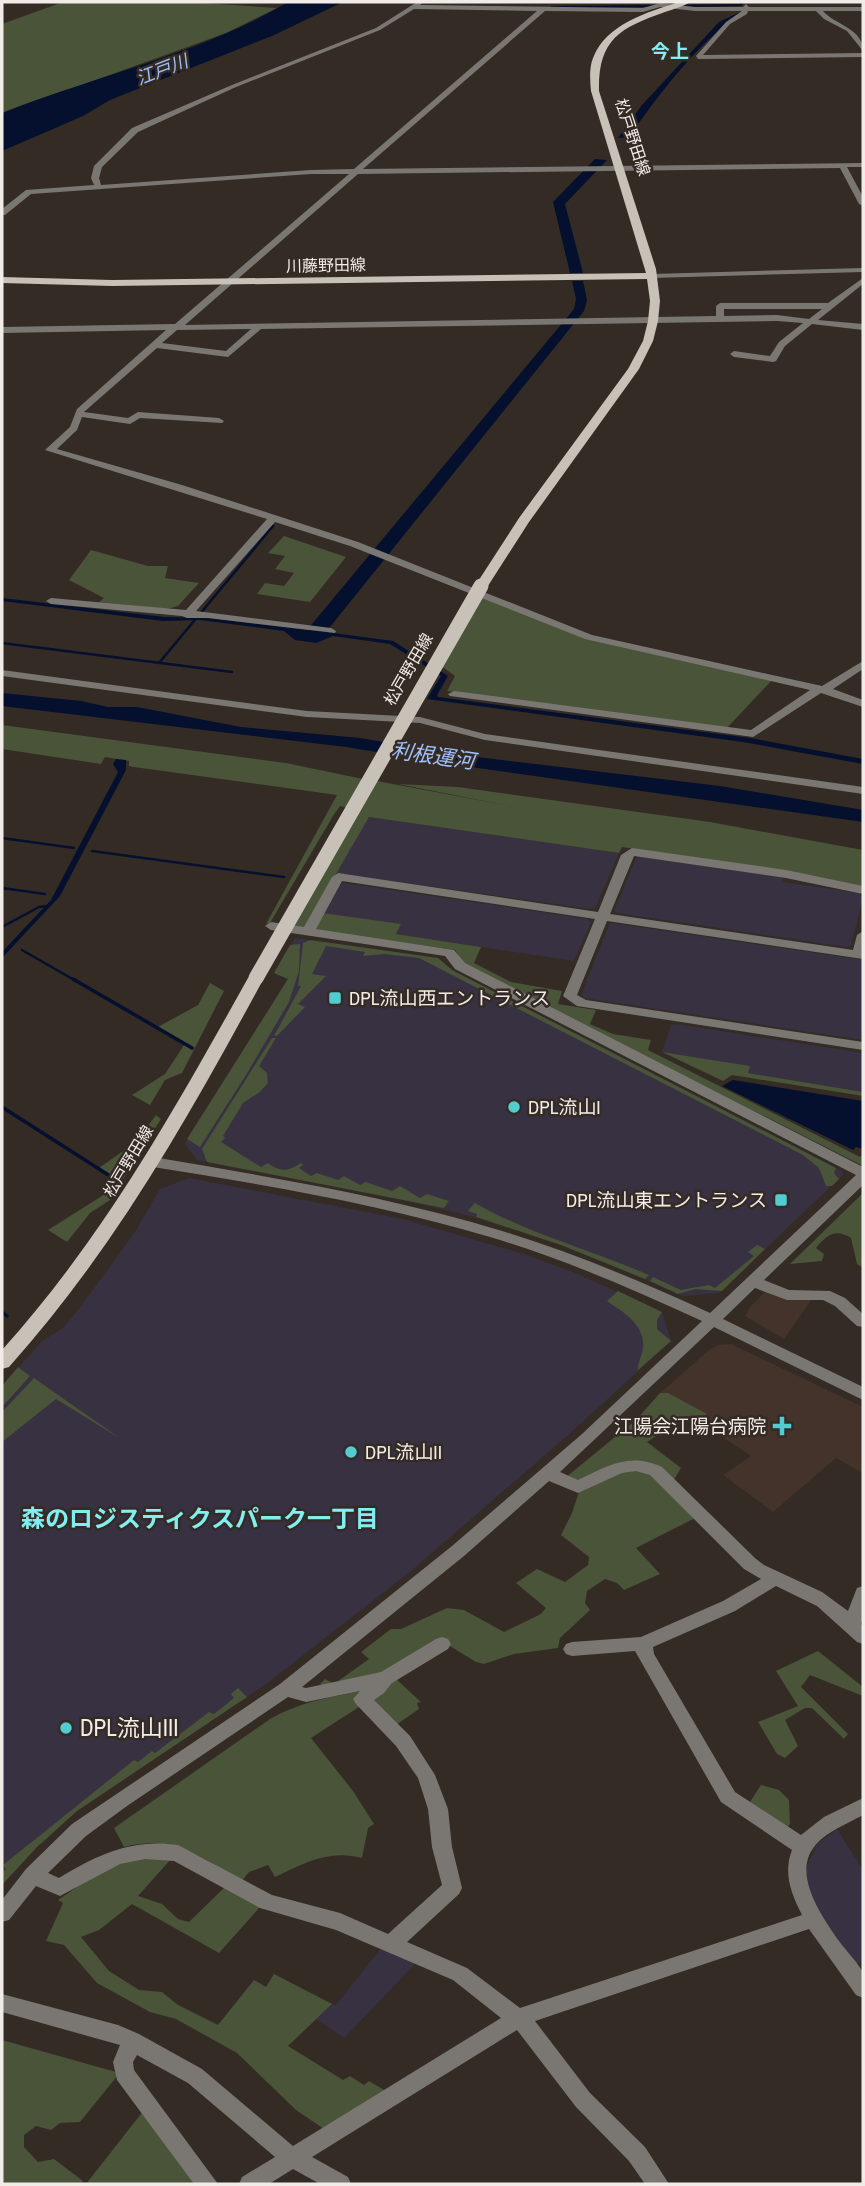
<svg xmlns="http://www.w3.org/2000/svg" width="865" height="2186" font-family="'Archivo Narrow','Noto Sans JP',sans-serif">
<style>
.built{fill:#43332a}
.industrial{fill:#383141}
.green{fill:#495439}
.water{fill:#04102d}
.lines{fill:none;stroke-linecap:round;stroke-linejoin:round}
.stream-far2{stroke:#04102d;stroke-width:2}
.stream-far1{stroke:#04102d;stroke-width:2.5}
.stream{stroke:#04102d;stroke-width:3.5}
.minor{fill:#7a7772;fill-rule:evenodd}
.major{fill:#c7c1b7;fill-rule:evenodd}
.major-bridge{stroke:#c7c1b7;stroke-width:15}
.poi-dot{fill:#52ccd0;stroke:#342b25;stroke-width:2.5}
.labels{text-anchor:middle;stroke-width:5;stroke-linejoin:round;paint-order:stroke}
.far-street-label{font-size:16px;fill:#f2ece8;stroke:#342b25}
.far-water-label{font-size:18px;font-style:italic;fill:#a0c0fc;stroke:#342b25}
.far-quarter-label{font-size:19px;font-weight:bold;fill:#82eef2;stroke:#342b25}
.poi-label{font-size:19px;fill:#f2ece8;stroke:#342b25;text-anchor:start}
.water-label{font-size:21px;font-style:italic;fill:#a0c0fc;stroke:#342b25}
.near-poi-label{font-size:23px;fill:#f2ece8;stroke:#342b25;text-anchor:start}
.near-neighbourhood-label{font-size:24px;font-weight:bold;fill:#82eef2;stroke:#342b25}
</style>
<rect width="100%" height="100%" fill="#342b25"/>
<!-- built -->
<path class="built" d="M766 1291 812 1299 784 1339 745 1316 750 1307Z
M731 1344 863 1407V1473L836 1458 773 1512 723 1475 751 1456 727 1440 705 1429 658 1395 709 1350 718 1345Z"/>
<!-- industrial -->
<path class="industrial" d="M369 817 619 853 595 908 591 909 335 873Z
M641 856 783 877V882L858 893 863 897 851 945 847 947 617 913 614 911 636 858Z
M344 883 587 919 591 922 574 961 396 934 400 925 323 913 338 885Z
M612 923 863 960V1040L584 998 581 995 609 925Z
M295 938 438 958 452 970 842 1171 843 1175 719 1293 683 1296 581 1252 495 1222 379 1194 197 1160 185 1144 288 979 274 973Z
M676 1024 863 1053V1092L747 1073 749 1066 662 1052 671 1025Z
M189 1178 403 1219 524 1254 573 1272 662 1312 671 1341 567 1436 411 1571 266 1684 77 1811 36 1848 2 1885V1386L42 1341 63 1328 81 1306 135 1232 160 1189Z
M837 1829 863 1870V1962L854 1965 816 1914 803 1875 817 1844Z
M382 1947 416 1963 344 2038 316 2019 332 2004 336 2005Z"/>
<!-- green -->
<path class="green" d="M63 2H188L277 8 226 33 2 114V24Z
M284 536 346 557 310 602 257 594 265 583 284 586 294 573 275 569 285 556 268 553Z
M91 550 148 566H168L165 578 199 583 178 606 167 609 99 602 104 598 69 580Z
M481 597 586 638 772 680 726 729 447 691 455 676 441 666Z
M2 725 286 763 363 779 347 808 340 806 333 816 270 923 266 924 337 795 134 767 129 766V761L105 757 101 764 2 749Z
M377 781 515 807 398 784 458 787 710 822 863 850V887L739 864 622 847 619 853 369 817 304 929 293 928Z
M323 913 401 924 396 934 481 947 474 963 511 982 562 991 558 1004 596 1010 590 1024 613 1034 651 1040 648 1050 860 1157 863 1153V1166L464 964 455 950 319 931 315 927Z
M310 940 438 958 452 970 836 1168 834 1173 839 1179 832 1186H826L819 1168 803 1155 419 958 384 954 363 956 365 952 326 946 312 974 326 976 298 1004 305 1007 277 1036H274L301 986H298L303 943Z
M300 944 299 971 289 1002 246 1075 200 1147 187 1139 288 979 274 973 290 945Z
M210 983 224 991 182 1073 165 1080 150 1105 132 1095 165 1074 184 1045 156 1028 198 1005Z
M272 1038H276L259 1066 267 1073 268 1083 260 1092 243 1103 223 1136 225 1138 221 1142 261 1167 268 1163C280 1172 288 1172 301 1163L303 1165 299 1168 311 1176 317 1173 338 1180 344 1176 360 1185 366 1182 392 1191 400 1186 420 1198 427 1194 449 1201 444 1208 207 1162 202 1149Z
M662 1052 750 1066 748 1073 863 1092V1096L732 1075 723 1081Z
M156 1115 161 1119 110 1200 90 1213 67 1242 48 1230 102 1196 116 1180 99 1168 136 1142Z
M863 1193V1268L857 1264 851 1238C835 1228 827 1235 816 1248L824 1254 822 1261 790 1264Z
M478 1199 475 1203C529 1234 591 1250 649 1275L645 1279 561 1245 476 1217 477 1214 468 1211Z
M757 1245 765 1249 722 1291 695 1289 678 1294 650 1281 653 1277 681 1290 709 1285 715 1288 754 1256 748 1252Z
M618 1291 662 1312 657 1320V1329L671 1341 638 1370C638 1361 642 1356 643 1348 645 1324 624 1313 607 1301Z
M18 1367 30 1376 2 1407V1386Z
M34 1378 121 1439 56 1399 2 1442V1412Z
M660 1393H668L707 1414 697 1423 687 1416 647 1442 681 1468 672 1483 652 1465 581 1483 565 1478 637 1419Z
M645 1468 697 1517 636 1548 660 1574 624 1590 617 1583 605 1579 587 1591 585 1603 590 1610 560 1638 558 1648 514 1654 484 1664 476 1662 440 1640 383 1674 324 1688 320 1684 325 1679 334 1684 369 1659 361 1652 391 1629H401L447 1608 464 1610 504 1632 541 1614 546 1608 516 1583 537 1569 565 1582 588 1565 589 1557 561 1535 572 1513 580 1489 623 1469Z
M818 1651 863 1687V1696L810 1675 801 1687 848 1734 844 1739 812 1708H805L785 1720 798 1746 785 1758 777 1754 758 1722 798 1706 776 1671Z
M395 1678 421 1702 417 1703 419 1709 396 1725 369 1697Z
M238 1688 247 1697 77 1811 36 1848 2 1885V1872L6 1869 3 1865 134 1760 138 1762 152 1751 155 1753 209 1712 214 1714 234 1698 231 1694Z
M374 1688 362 1705 311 1738 353 1791 374 1824 368 1828 362 1858C329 1849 304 1863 275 1877L268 1865 249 1872 242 1881C201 1857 173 1834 124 1847L114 1828 270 1719C306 1699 335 1697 374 1688Z
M761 1785 779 1790 789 1800 790 1824 785 1830 748 1805Z
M134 1858 171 1859 138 1896 162 1904 178 1919 189 1922 225 1887 260 1907 219 1953 132 1904 99 1930 81 1937 109 1971 139 1990 162 1992 178 2005 218 2025 254 1980 266 1987 274 1974 332 2004 288 2046 343 2080 350 2076 364 2085 369 2081 389 2093 327 2131 296 2110 237 2053 176 2019 150 2012 97 1983 64 1945 46 1941 63 1903 58 1900 99 1872Z
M2 2040 116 2072 118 2075 80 2122 60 2123 51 2130 36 2126 24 2135V2147L38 2162 54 2159 83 2181 81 2184H2Z
M144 2110 199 2184H86Z"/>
<!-- water -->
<path class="water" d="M288 2H343L272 36 110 100 83 116 2 151V113C94 76 203 53 288 2Z
M738 13H742C702 37 656 98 629 137L618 138 642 105 719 22Z
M595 159 607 160 565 204 583 273H570L553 202Z
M572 281H583L587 300 584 311 326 632 393 641 448 676 437 695 438 697 750 738 863 759V764L743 742 427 699 441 676 390 644 333 636 316 643 295 640 284 631 200 620 163 621 2 601V598L164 617 209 618 307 630 574 309 576 299Z
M2 693 81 701 108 707H137L241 727 360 738 460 755 720 786 863 810V822L449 764 346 747 2 706Z
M116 759 126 760V770L60 896 2 958V952L51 900 118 772 113 764Z
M733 1080 863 1101V1149L856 1147 853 1150 722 1086Z"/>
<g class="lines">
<!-- stream-far2 -->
<path class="stream-far2" d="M682 6 741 5V2
M552 7 653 6"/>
<!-- stream-far1 -->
<path class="stream-far1" d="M2 643 232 672
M159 663 273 526
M2 838 74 848
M92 851 284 877
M2 888 45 894
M2 927 39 907 47 906
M22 950 76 981"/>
<!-- stream -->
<path class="stream" d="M73 979 192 1048
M2 1107 110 1176
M2 1312 7 1316"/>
<!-- minor -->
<path class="minor" d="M417 2H424L420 5 643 8 660 3 695 7H743L746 4 749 7H863V11H823C835 25 863 28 863 51L847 31 824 19 816 11H748L747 14 730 24 703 55 863 53V57L698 59 696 56 726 22 742 11H695L660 7 643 12 545 11 363 169 863 163V167H847L863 197V206L859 204 840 168 358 174 185 325 716 316V306L720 303H828L863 278V284L818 320 863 324V330L812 324 785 346 776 361 773 362 734 357 730 354 734 351 770 356 779 342 803 323 777 321 261 329 228 357 157 348 84 412 128 418 138 412 219 418 224 421 222 423 140 418 130 424 82 417 77 430 57 449 182 485 358 542 592 635 822 686 863 661V669L833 689 863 700V707L821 693 753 737 450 696 448 694 454 691 751 730 810 690 585 639 350 546 275 522 196 611 331 628 336 631 335 633 208 618H187L182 616 51 604 46 601 51 598 186 610 267 519 45 450 70 427 77 409 166 330 2 333V327L175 324 349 174H311L31 194 5 215H2V209L26 190 94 185 91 178 94 166 132 128 232 85 376 28ZM414 9 537 11 354 169 311 170 101 185 99 178 102 167 138 132 236 87 380 30ZM724 309H822L809 319 777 315 724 316ZM251 329 226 351 162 343 177 330Z
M863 268V272L652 278 648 276 652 274Z
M2 670 307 711 420 717 485 734 863 787V794L485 740 420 723 307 717 2 676Z
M632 848 786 870 863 886V894L786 878 634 856 610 914 853 950 857 935 863 931V959L607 921 577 995 586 1000 863 1042V1050L577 1006 563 996 595 919 342 881 316 929 454 950 465 963 863 1167V1185L764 1280 789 1290 830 1291 845 1298 863 1314V1327L857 1326 835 1306 823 1300H787L755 1288 723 1319 863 1387V1400L714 1327 560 1472 578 1480C608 1466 629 1452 662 1467L756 1559 764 1565 822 1592 848 1611 857 1588 863 1586V1617L861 1624 863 1626V1644L857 1642 817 1606 776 1586 735 1611 653 1647 654 1654 735 1792 801 1835 824 1817 863 1798V1815C847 1824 825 1832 814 1847 792 1875 823 1918 839 1941 846 1951 856 1960 862 1971 865 1978 863 1990 863 1998L856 1995 809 1929 535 2021 590 2093 645 2147 669 2184H645L629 2161 576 2107 517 2030 312 2157 348 2177 351 2184H320L293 2169 269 2184H239L242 2177 275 2157 188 2083 137 2055 133 2062 134 2070 218 2184H194L117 2080 113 2062 120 2045 2 2012V1994L118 2025 139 2034 202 2069 293 2146 501 2018 453 1980 336 1930 260 1908 174 1861 145 1859 120 1864 60 1896 36 1886 9 1920 2 1922V1900L26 1869 72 1824 280 1684 452 1546 582 1434 702 1321C633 1289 563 1259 490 1237 380 1204 266 1185 153 1167L146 1162 153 1157C270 1177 388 1196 502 1231 574 1253 643 1282 710 1313L856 1175 455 969 445 956 271 930 265 926 271 922 304 927 332 877 338 873 598 912 621 855ZM636 1471 650 1475 744 1569 761 1579 723 1601 641 1637 572 1642 566 1644 563 1649 566 1654 572 1656 635 1651 721 1802 792 1850C783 1873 791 1893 802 1915L520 2008 467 1968 407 1942 459 1894 462 1888 452 1847 448 1809 435 1775 410 1736 374 1700 384 1693 392 1683 448 1649 451 1644 448 1639 442 1637 436 1639 381 1672 306 1688 302 1687 464 1556 549 1481 578 1493 622 1473ZM360 1691 353 1699 356 1704 396 1746 418 1778 428 1809 432 1847 442 1885 388 1934 340 1913 272 1895 178 1845C133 1838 96 1855 59 1878L48 1873 86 1836 127 1806 288 1697 306 1702Z"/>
<!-- major -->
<path class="major" d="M679 2H690C683 7 673 9 665 12 619 28 598 40 599 91L656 269 660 301 658 321 653 341 639 369 529 522 486 589H476L475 586 519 518 628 369 643 341 648 321 650 301 647 279 112 286 2 283V277L112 280 646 273 591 91C590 80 589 68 593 58 606 24 648 12 679 2Z
M256 973 264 978C188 1118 116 1247 9 1367L2 1369V1350C103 1238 175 1109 248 978Z"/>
<!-- major-bridge -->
<path class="major-bridge" d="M256 978 481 586"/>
</g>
<!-- markers -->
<g class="poi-dot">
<rect x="328" y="991" width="14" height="14" rx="3.5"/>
<circle cx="514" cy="1107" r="7"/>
<rect x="774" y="1193" width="14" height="14" rx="3.5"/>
<path d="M778.5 1415.5h7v7h7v7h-7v7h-7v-7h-7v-7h7z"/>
<circle cx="351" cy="1452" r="7"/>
<circle cx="66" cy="1728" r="7"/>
</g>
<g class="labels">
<!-- far-street labels -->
<g class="far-street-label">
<text transform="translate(633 137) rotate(72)" y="6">松戸野田線</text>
<text transform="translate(326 265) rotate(-1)" y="6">川藤野田線</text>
<text transform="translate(408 669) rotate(-60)" y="6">松戸野田線</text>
<text transform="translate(128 1161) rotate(-59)" y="6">松戸野田線</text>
</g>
<!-- far-water labels -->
<g class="far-water-label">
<text transform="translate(162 70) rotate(-21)" y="6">江戸川</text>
</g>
<!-- far-quarter labels -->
<g class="far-quarter-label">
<text x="670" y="58">今上</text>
</g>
<!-- poi labels -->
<g class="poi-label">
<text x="349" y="1005">DPL流山西エントランス</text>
<text x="528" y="1114">DPL流山I</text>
<text x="767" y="1207" text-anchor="end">DPL流山東エントランス</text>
<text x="766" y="1433" text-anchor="end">江陽会江陽台病院</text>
<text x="365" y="1459">DPL流山II</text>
</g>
<!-- water labels -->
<g class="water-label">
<text transform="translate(433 756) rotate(8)" y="7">利根運河</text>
</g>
<!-- near-poi labels -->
<g class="near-poi-label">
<text x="80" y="1736">DPL流山III</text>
</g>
<!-- near-neighbourhood labels -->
<g class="near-neighbourhood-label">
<text x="200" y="1527">森のロジスティクスパーク一丁目</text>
</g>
</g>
<!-- border -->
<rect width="865" height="2186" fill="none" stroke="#f2ece8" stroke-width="7"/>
</svg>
